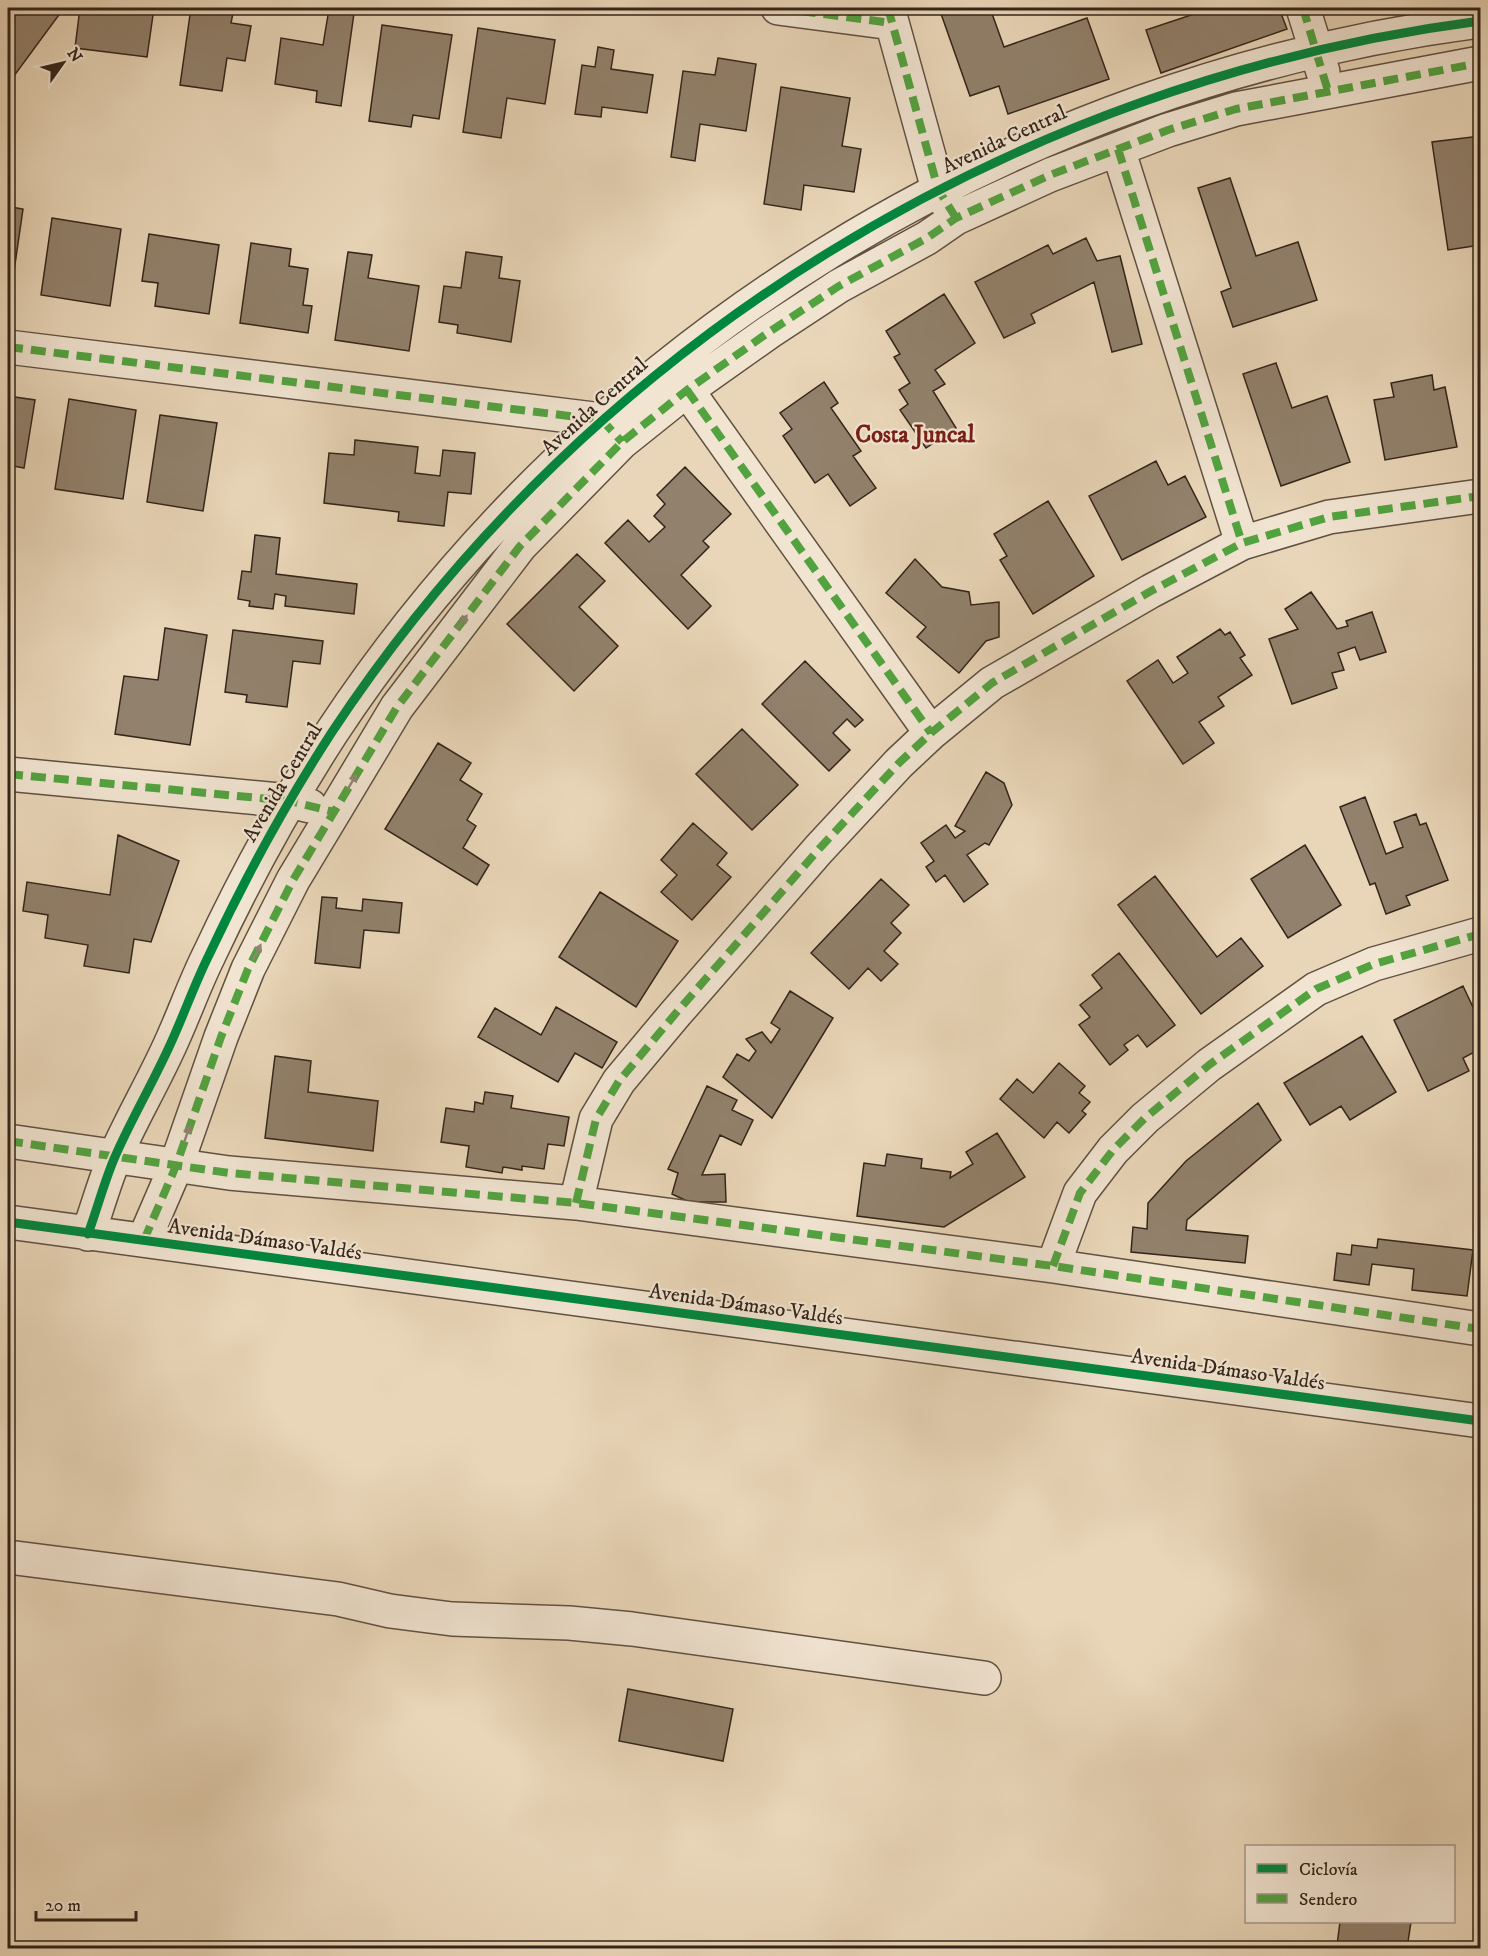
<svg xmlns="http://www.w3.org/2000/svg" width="1488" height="1956" font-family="'IM FELL DW Pica',serif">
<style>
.building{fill:#92816c;stroke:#33251a;stroke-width:1.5}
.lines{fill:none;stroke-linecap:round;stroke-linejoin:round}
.minor-casing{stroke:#605142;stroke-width:36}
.minor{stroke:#f1e4d1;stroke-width:33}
.quiet{stroke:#52a340;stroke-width:8;stroke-dasharray:15 8;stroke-linecap:butt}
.cycleway-casing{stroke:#f1e4d1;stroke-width:13}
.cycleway{stroke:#00873e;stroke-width:9}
.oneway{fill:#928476}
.labels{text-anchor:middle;stroke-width:4.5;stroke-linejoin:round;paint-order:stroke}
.street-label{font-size:21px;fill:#33251a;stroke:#f1e4d1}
.quarter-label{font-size:24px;font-weight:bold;fill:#7a1f14;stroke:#f1e4d1}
</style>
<rect width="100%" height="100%" fill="#e9d6b8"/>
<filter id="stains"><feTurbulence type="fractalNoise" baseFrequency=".00333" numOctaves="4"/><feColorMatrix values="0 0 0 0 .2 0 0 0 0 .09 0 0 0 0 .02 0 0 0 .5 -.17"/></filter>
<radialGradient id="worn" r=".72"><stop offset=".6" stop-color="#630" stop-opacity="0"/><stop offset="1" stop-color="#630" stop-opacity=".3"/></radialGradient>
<!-- building -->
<path class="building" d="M8 8H64L8 84Z
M80 8H154L147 57 75 48Z
M191 8H234L231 23 251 26 245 61 227 58 222 91 180 85Z
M939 8H990L1004 47 1087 18 1109 79 1008 114 999 86 970 96Z
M1212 8H1279L1287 29 1161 73 1146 30Z
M329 9 354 13 341 106 316 102 317 91 275 84 281 38 323 45Z
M382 25 452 35 439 119 413 115 411 127 369 121Z
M478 28 555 40 545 104 507 98 501 138 463 132Z
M598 47 614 50 611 69 653 75 647 113 602 107 601 117 575 114 582 65 595 67Z
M718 58 756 64 746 131 700 124 695 161 671 157 683 71 715 75Z
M781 87 850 98 842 146 861 149 854 192 804 185 801 210 764 204Z
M1480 136V245L1448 250 1432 142Z
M1230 178 1256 256 1298 242 1317 300 1233 327 1221 292 1231 288 1198 188Z
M8 194 12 195 11 207 23 209 12 285 8 284Z
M52 218 121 229 110 306 41 295Z
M149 234 219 245 209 314 155 306 158 283 142 281Z
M1086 238 1097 261 1120 256 1142 344 1112 352 1094 282 1031 314 1035 323 1004 338 975 282 1048 245 1053 254Z
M251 243 291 249 289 266 308 269 303 305 312 306 308 333 240 323Z
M348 252 372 255 368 278 419 286 409 351 335 340Z
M466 252 502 257 499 278 520 281 511 342 457 333 458 325 439 322 444 286 461 288Z
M944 294 975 343 935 370 945 384 933 391 956 428 926 448 900 410 908 404 899 390 910 383 894 357 900 354 886 331Z
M1480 359V431L1474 360Z
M1276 363 1292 408 1327 396 1350 462 1281 486 1243 374Z
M1432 375 1434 390 1445 387 1457 447 1385 460 1374 400 1394 397 1391 383Z
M824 382 838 403 831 408 861 451 853 456 876 488 850 506 828 474 815 483 783 436 792 429 780 413Z
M8 396 35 400 24 468 8 465Z
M69 399 136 410 123 499 55 489Z
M160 415 217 423 203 511 147 502Z
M355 440 418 447 415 473 440 476 443 450 475 453 471 494 448 492 444 526 398 521 399 512 324 503 329 453 354 455Z
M1156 461 1168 485 1185 476 1206 517 1122 560 1089 496Z
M685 467 731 514 703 541 709 547 681 575 711 606 688 629 605 543 628 520 649 542 665 527 654 516 665 504 657 495Z
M1048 501 1094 576 1033 614 1000 560 1007 556 994 534Z
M255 535 280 538 276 574 357 584 354 614 285 606 286 596 275 594 273 609 249 606 250 601 238 599 242 571 251 572Z
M577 554 605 581 579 607 618 646 574 691 507 624Z
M915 559 942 587 969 592 971 605 999 602V637L986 641 959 673 917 637 926 627 886 593Z
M1311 592 1337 629 1348 626 1346 621 1372 612 1386 652 1360 660 1355 647 1338 653 1344 670 1332 673 1337 688 1292 704 1269 639 1298 629 1285 609Z
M165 628 207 635 190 745 115 734 124 676 158 680Z
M1220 629 1225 635 1230 632 1245 655 1240 658 1252 675 1218 697 1224 706 1199 722 1214 743 1183 764 1127 681 1158 660 1173 683 1188 673 1177 657Z
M233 630 323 641 320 664 293 661 287 707 246 702 247 695 225 692Z
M805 661 863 720 855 727 847 719 833 733 850 750 829 771 762 704Z
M742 729 798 785 752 830 696 774Z
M438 743 471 763 460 780 482 794 467 820 476 826 463 848 489 865 477 885 385 829Z
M986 772 1004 783 1012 805 989 845 985 843 967 855 988 884 964 902 945 875 936 882 926 867 934 861 921 843 946 825 955 838 965 831 955 826Z
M1365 797 1386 854 1403 847 1394 822 1416 814 1420 825 1426 823 1448 880 1406 896 1410 905 1386 914 1375 883 1370 885 1340 807Z
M693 823 727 853 717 865 731 877 692 920 661 892 677 875 661 860Z
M118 835 179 861 151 942 134 939 129 973 84 966 88 945 45 938 48 915 23 911 27 882 110 895Z
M1305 845 1341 905 1288 938 1251 879Z
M1155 876 1217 957 1241 938 1263 966 1201 1014 1118 905Z
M881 879 909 905 891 923 901 933 884 951 898 964 881 981 868 968 849 989 811 953Z
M600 892 678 941 636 1007 559 957Z
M322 897 337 898 336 908 362 911 363 899 402 903 399 933 364 930 360 968 315 963Z
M1119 953 1175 1025 1147 1047 1138 1035 1124 1045 1128 1050 1110 1065 1079 1025 1090 1017 1080 1005 1102 988 1092 975Z
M1463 986 1480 1022V1049L1463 1058 1469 1071 1428 1091 1394 1020Z
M790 991 833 1018 772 1118 723 1077 737 1054 749 1061 756 1051 746 1039 762 1032 771 1043 780 1029 771 1023Z
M556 1007 617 1042 602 1068 575 1053 558 1082 478 1037 495 1008 541 1035Z
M1362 1036 1396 1092 1350 1120 1341 1106 1310 1125 1284 1083Z
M275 1056 311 1061 308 1092 378 1101 373 1151 265 1138Z
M1059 1063 1085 1086 1079 1093 1090 1102 1082 1111 1086 1114 1069 1133 1057 1122 1044 1138 1000 1099 1017 1079 1033 1093Z
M707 1086 737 1100 732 1110 753 1120 741 1145 720 1135 702 1175 725 1174 726 1202H689L672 1194 678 1173 668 1169Z
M485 1092 513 1096 511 1108 569 1117 564 1146 548 1144 544 1169 522 1166V1170L503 1167 502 1173 466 1167 469 1146 441 1142 446 1108 474 1112 475 1102 483 1104Z
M1258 1103 1281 1140 1187 1220 1186 1230 1248 1236 1245 1263 1131 1252 1133 1227 1147 1229 1148 1203 1186 1161Z
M997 1133 1025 1177 944 1227 857 1216 864 1163 885 1166 887 1154 922 1159 921 1168 951 1172 950 1178 973 1164 966 1152Z
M1378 1239 1473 1250 1467 1296 1412 1290 1414 1269 1372 1264 1369 1285 1334 1280 1337 1253 1351 1255 1352 1245 1377 1248Z
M628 1689 733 1709 723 1761 619 1741Z
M1340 1922H1411L1407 1948H1359L1337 1945Z"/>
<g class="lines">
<defs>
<path id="minor" d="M778 8 892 23
M888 8 938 189 950 208
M1303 8 1323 72
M1118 149 1242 543
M8 347 602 420 612 431
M687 390 931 733
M8 774 290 801 310 806
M8 1141 229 1173 576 1203 1053 1266 1480 1329
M576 1203 596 1119 619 1081 676 1013 819 849 899 763 931 733 992 683 1151 591 1242 543 1329 517 1480 496
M8 1222 1480 1421
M88 1234C97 1209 104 1183 114 1159 132 1117 156 1078 174 1036 186 1009 196 981 209 955 245 878 286 803 332 732 591 340 1016 81 1480 21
M144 1240 176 1166 221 1037 248 969 293 880 334 812 397 707 520 546 622 442 687 390 769 332 839 286 927 238 956 218 1050 175 1168 130 1236 109 1480 63
M1053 1266 1080 1193 1113 1150 1145 1118 1209 1065 1316 989 1374 964 1480 934
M8 1557 338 1599 390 1611 452 1619 569 1623 632 1629 984 1678"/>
</defs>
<!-- minor casing -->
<use href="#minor" class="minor-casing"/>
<!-- minor -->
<use href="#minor" class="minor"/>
<!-- quiet -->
<path class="quiet" d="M778 8 892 23
M888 8 938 189 956 218
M1303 8 1328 91
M1118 149 1242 543
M8 347 602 420 622 442
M687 390 931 733
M8 774 290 801 334 812
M8 1141 229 1173 576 1203 1053 1266 1480 1329
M576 1203 596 1119 619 1081 676 1013 819 849 899 763 931 733 992 683 1151 591 1242 543 1329 517 1480 496
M144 1240 176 1166 221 1037 248 969 293 880 334 812 397 707 520 546 622 442 687 390 769 332 839 286 927 238 956 218 1050 175 1168 130 1236 109 1480 63
M1053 1266 1080 1193 1113 1150 1145 1118 1209 1065 1316 989 1374 964 1480 934"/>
<defs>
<path id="cycleway" d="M8 1222 1480 1421
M88 1234C97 1209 104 1183 114 1159 132 1117 156 1078 174 1036 186 1009 196 981 209 955 245 878 286 803 332 732 591 340 1016 81 1480 21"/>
</defs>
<!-- cycleway casing -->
<use href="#cycleway" class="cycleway-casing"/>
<!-- cycleway -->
<use href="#cycleway" class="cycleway"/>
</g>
<!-- one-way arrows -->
<defs><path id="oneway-solid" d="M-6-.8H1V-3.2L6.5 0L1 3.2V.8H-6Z" transform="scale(1.5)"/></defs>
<g class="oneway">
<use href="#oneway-solid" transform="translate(462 622) rotate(-53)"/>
<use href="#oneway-solid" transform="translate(352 782) rotate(-59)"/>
<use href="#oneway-solid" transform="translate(257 952) rotate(-63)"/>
<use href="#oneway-solid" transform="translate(187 1134) rotate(-71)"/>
</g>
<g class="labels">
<!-- street labels -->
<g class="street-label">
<text transform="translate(1004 139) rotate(-25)" y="7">Avenida Central</text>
<text transform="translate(594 406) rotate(-42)" y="7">Avenida Central</text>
<text transform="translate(282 782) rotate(-59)" y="7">Avenida Central</text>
<text transform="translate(265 1239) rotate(8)" y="7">Avenida Dámaso Valdés</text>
<text transform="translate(746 1304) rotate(8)" y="7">Avenida Dámaso Valdés</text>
<text transform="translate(1228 1369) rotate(8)" y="7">Avenida Dámaso Valdés</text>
</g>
<!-- quarter labels -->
<g class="quarter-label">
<text x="915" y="442">Costa Juncal</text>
</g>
</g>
<!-- margin -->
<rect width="1488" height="1956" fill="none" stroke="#e9d6b8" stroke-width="30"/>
<rect x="9" y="9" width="1470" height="1938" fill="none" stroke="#33251a" stroke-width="3"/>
<rect x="15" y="15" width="1458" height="1926" fill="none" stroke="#33251a" stroke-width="1.5"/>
<!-- legend -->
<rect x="1245" y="1845" width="210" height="78" fill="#f1e4d1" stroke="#a59888" stroke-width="1.5"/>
<rect x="1257" y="1864" width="30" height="9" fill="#00873e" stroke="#a59888" stroke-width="1.5"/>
<text x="1299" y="1875" font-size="18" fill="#33251a">Ciclovía</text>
<rect x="1257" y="1894" width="30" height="9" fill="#52a340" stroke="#a59888" stroke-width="1.5"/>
<text x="1299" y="1905" font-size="18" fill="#33251a">Sendero</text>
<!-- north arrow -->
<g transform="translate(63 63) rotate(56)" stroke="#f1e4d1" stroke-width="4.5" paint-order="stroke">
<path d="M0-4.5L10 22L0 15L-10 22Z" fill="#33251a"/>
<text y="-9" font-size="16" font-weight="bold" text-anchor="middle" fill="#33251a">N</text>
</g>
<!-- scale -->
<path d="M36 1911v9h100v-9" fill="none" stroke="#33251a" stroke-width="3"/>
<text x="45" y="1911" font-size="18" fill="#33251a" stroke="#f1e4d1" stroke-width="4.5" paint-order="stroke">20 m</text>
<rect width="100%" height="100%" filter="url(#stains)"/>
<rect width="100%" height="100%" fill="url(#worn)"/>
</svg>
